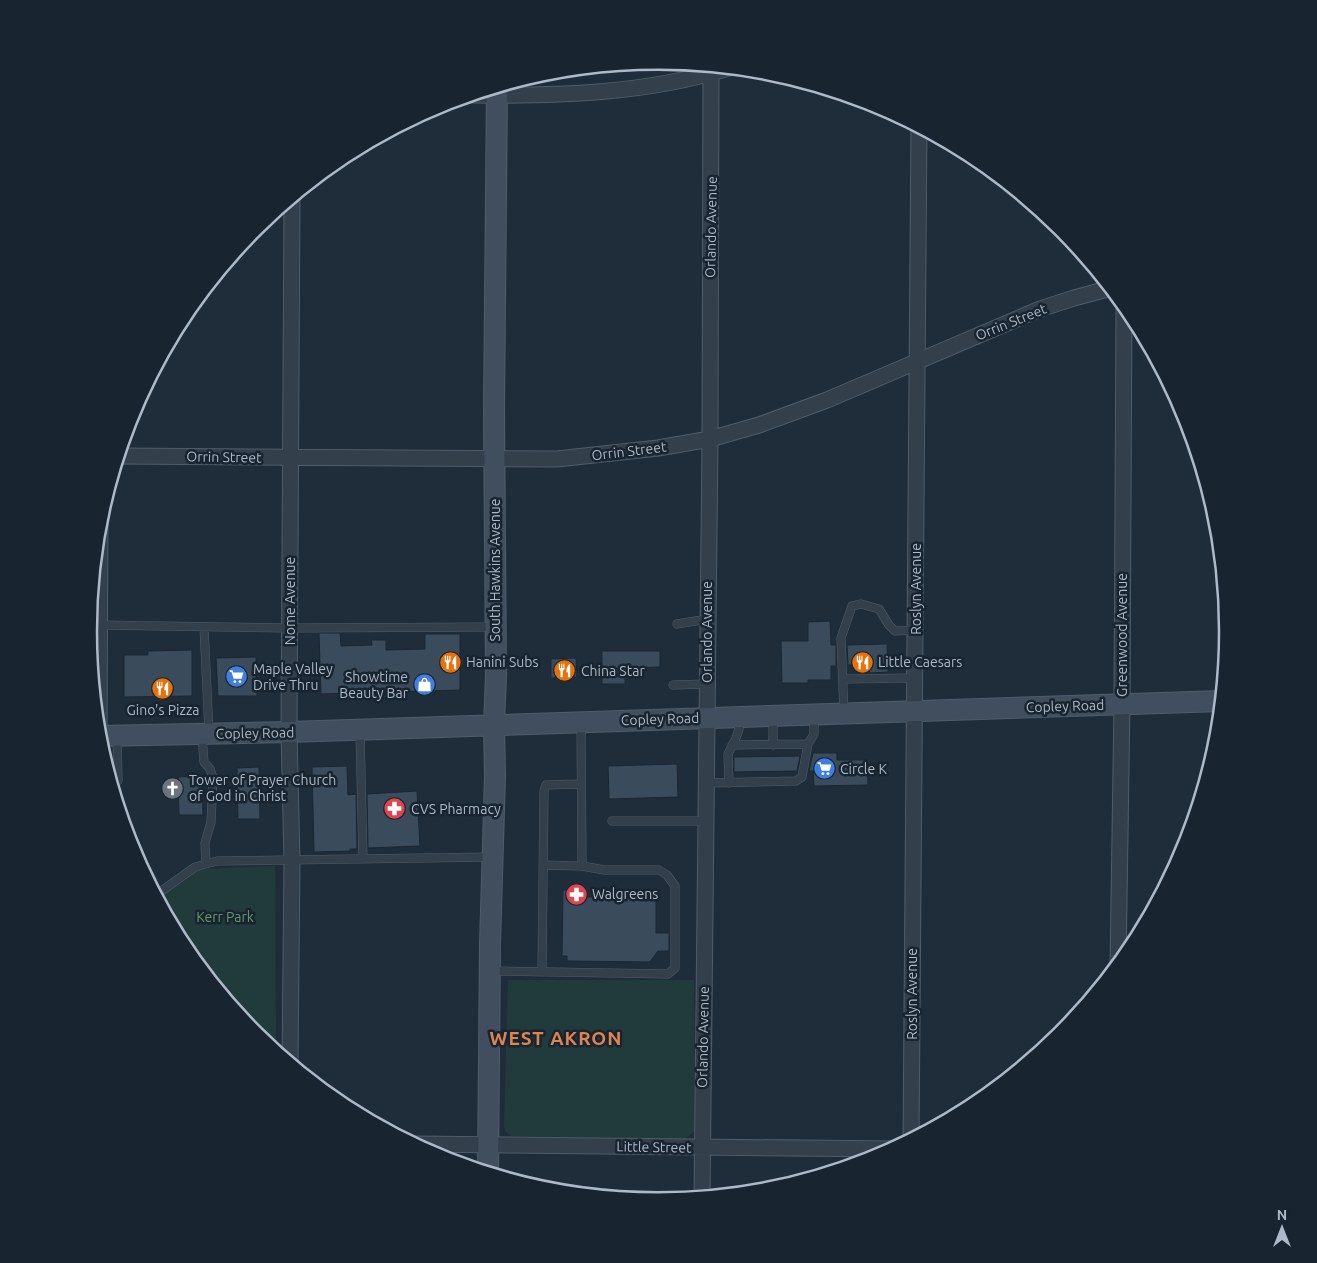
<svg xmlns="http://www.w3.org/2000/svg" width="1317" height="1263" font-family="Ubuntu,sans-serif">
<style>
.green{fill:#213b3c}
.building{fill:#3a4c5b;stroke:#1a2632}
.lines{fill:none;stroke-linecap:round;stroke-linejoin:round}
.lane-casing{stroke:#505c69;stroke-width:9}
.street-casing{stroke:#505c69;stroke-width:17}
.secondary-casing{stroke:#505c69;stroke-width:22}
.lane{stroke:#333f4b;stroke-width:8}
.street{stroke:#333f4b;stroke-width:15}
.secondary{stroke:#404e5e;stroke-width:20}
.labels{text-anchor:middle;stroke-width:5;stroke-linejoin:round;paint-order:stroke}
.street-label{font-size:14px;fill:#adb9c8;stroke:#18242f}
.poi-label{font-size:14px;fill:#adb9c8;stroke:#18242f;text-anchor:start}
.park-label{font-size:14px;fill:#629b6a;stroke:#18242f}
.district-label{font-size:19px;font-weight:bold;letter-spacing:1px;fill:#de8351;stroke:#18242f}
.rim{fill:none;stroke:#adb9c8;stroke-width:2.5}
</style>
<rect width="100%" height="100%" fill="#1f2d3b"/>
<!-- green -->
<path class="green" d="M275 866 276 1051 255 1035 184 948 158 899 185 877 201 869Z
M508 980H694L695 1131 685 1139 512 1136 506 1132 504 1126Z"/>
<!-- building -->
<path class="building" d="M830 621 831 645H836V666H831V680H808V683H782L781 641H808V622Z
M319 633H340L341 646 372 645 371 640H386V650L425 649V634H460V690L321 694Z
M887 644 888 672 869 673V665H848L847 645Z
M192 650V696L124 697V655H148V651Z
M602 651H660V667L625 668V684H602Z
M256 657 257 696H218L216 658Z
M576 658 577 677 551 678V659Z
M813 753H837V760H867L868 785 814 786 813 771H809Z
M800 756 797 771 734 772V757Z
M677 764 678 797 609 799 608 766Z
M347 766 348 795 356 794 357 849H350V851L314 852 312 767Z
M259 767 260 819H238L237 768Z
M202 776 203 815H179L178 777Z
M417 791 420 846 368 848 367 794Z
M563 890H586V897H656V933H669V951H658L650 962 567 961V956H562Z"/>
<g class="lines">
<defs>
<path id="lane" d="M677 624 708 619
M99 625 290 628 494 627
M204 627 209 732
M843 679 915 678
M673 685 707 684
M844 713 841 638 852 606 861 604 879 609 889 625 895 631 916 630
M773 717V745
M360 731 363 859
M202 736 204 762 210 769 213 778 211 822 205 843 206 863
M117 738 118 781
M732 745 808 744
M706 783 796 781 802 777 808 744 814 734V716
M729 783 728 754 736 738 739 729V717
M612 821H706
M543 865 582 866
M156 895 195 867 217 861 491 857
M490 971 668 974 675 968V886L667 875 659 870H604L582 866 581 724
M542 971 544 791 546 785 581 784"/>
<path id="street" d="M471 95C558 96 645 94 729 68
M119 456 557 459 658 448 710 439 759 425 827 400 1040 309 1074 298 1111 288
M99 736 100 519
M1118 966 1122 704 1124 304
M290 1064 292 861 289 732 292 198
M911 1140 919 127
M414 1144 894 1149
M702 1197 710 439 711 66"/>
<path id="secondary" d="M99 736 289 732 1222 701
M488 1173 490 944 495 776 494 725 496 675 494 411 497 87"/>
</defs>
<!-- lane casing -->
<use href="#lane" class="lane-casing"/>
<!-- street casing -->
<use href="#street" class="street-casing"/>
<!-- secondary casing -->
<use href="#secondary" class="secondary-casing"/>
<!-- lane -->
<use href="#lane" class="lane"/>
<!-- street -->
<use href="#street" class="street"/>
<!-- secondary -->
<use href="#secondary" class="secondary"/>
</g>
<!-- icons -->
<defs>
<symbol id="restaurant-disc" viewBox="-11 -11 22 22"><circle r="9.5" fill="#e8710a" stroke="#18242f"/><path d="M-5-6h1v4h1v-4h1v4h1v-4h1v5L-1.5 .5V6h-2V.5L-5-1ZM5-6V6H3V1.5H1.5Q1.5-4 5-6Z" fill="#fff"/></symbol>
<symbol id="supermarket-disc" viewBox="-11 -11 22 22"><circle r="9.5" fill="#3f7fe0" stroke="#18242f"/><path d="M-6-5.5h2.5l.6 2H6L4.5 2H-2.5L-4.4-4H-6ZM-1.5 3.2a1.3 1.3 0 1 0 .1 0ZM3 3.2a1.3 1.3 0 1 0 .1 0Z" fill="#fff"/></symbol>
<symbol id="shop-disc" viewBox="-11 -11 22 22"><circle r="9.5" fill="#3f7fe0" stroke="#18242f"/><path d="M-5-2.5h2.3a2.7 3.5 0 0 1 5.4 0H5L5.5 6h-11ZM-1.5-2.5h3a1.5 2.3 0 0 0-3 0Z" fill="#fff"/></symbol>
<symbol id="church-disc" viewBox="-11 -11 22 22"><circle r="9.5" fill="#6b7280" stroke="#18242f"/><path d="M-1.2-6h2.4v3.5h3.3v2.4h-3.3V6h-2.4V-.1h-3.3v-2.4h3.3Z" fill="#fff"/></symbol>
<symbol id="pharmacy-disc" viewBox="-11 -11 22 22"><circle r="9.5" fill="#e0444e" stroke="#18242f"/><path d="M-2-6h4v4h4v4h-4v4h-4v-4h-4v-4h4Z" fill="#fff"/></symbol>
</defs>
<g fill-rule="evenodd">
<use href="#restaurant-disc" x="438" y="650" width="25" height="25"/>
<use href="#restaurant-disc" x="850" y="650" width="25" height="25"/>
<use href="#restaurant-disc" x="552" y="658" width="25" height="25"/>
<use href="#supermarket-disc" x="224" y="664" width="25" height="25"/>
<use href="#shop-disc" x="412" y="672" width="25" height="25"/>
<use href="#restaurant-disc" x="150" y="676" width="25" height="25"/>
<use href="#supermarket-disc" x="812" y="756" width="25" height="25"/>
<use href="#church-disc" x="160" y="776" width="25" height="25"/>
<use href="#pharmacy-disc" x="382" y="796" width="25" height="25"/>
<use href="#pharmacy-disc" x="564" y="882" width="25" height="25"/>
</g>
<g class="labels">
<!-- street labels -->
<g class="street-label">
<text transform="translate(711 227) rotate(-89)" y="5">Orlando Avenue</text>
<text transform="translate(1011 322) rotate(-22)" y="5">Orrin Street</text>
<text transform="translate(629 451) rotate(-7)" y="5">Orrin Street</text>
<text transform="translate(224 457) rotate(1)" y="5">Orrin Street</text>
<text transform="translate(495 570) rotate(-90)" y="5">South Hawkins Avenue</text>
<text transform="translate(916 589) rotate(-90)" y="5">Roslyn Avenue</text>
<text transform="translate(290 601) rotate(-90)" y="5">Nome Avenue</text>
<text transform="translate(707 632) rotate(-90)" y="5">Orlando Avenue</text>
<text transform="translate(1122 635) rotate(-90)" y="5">Greenwood Avenue</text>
<text transform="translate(1065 706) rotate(-2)" y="5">Copley Road</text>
<text transform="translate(660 719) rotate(-2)" y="5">Copley Road</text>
<text transform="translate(255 733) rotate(-1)" y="5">Copley Road</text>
<text transform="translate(912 994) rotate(-90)" y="5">Roslyn Avenue</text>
<text transform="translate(703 1037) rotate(-89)" y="5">Orlando Avenue</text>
<text transform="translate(654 1147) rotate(1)" y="5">Little Street</text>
</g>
<!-- poi labels -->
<g class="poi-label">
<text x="466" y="667">Hanini Subs</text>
<text x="878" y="667">Little Caesars</text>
<text x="253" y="674">Maple Valley<tspan x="253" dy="16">Drive Thru</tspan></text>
<text x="581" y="676">China Star</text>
<text x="408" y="682" text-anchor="end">Showtime<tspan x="408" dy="16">Beauty Bar</tspan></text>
<text x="163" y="715" text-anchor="middle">Gino's Pizza</text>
<text x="840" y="774">Circle K</text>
<text x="189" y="785">Tower of Prayer Church<tspan x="189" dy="16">of God in Christ</tspan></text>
<text x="411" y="814">CVS Pharmacy</text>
<text x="592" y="899">Walgreens</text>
</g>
<!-- park labels -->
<g class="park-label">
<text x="225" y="922">Kerr Park</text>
</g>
<!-- district labels -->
<g class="district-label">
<text x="556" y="1045">WEST AKRON</text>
</g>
</g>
<!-- crop -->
<path d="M0 0H1317V1263H0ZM97 631a561 561 0 1 1 1122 0a561 561 0 1 1-1122 0Z" fill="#18242f" fill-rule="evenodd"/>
<path class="rim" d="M97 631a561 561 0 1 1 1122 0a561 561 0 1 1-1122 0Z"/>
<!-- north arrow -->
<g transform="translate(1282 1228)" stroke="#18242f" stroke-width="4" paint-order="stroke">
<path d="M0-4L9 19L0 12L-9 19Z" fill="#adb9c8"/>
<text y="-8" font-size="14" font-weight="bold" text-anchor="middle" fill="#adb9c8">N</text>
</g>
</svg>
